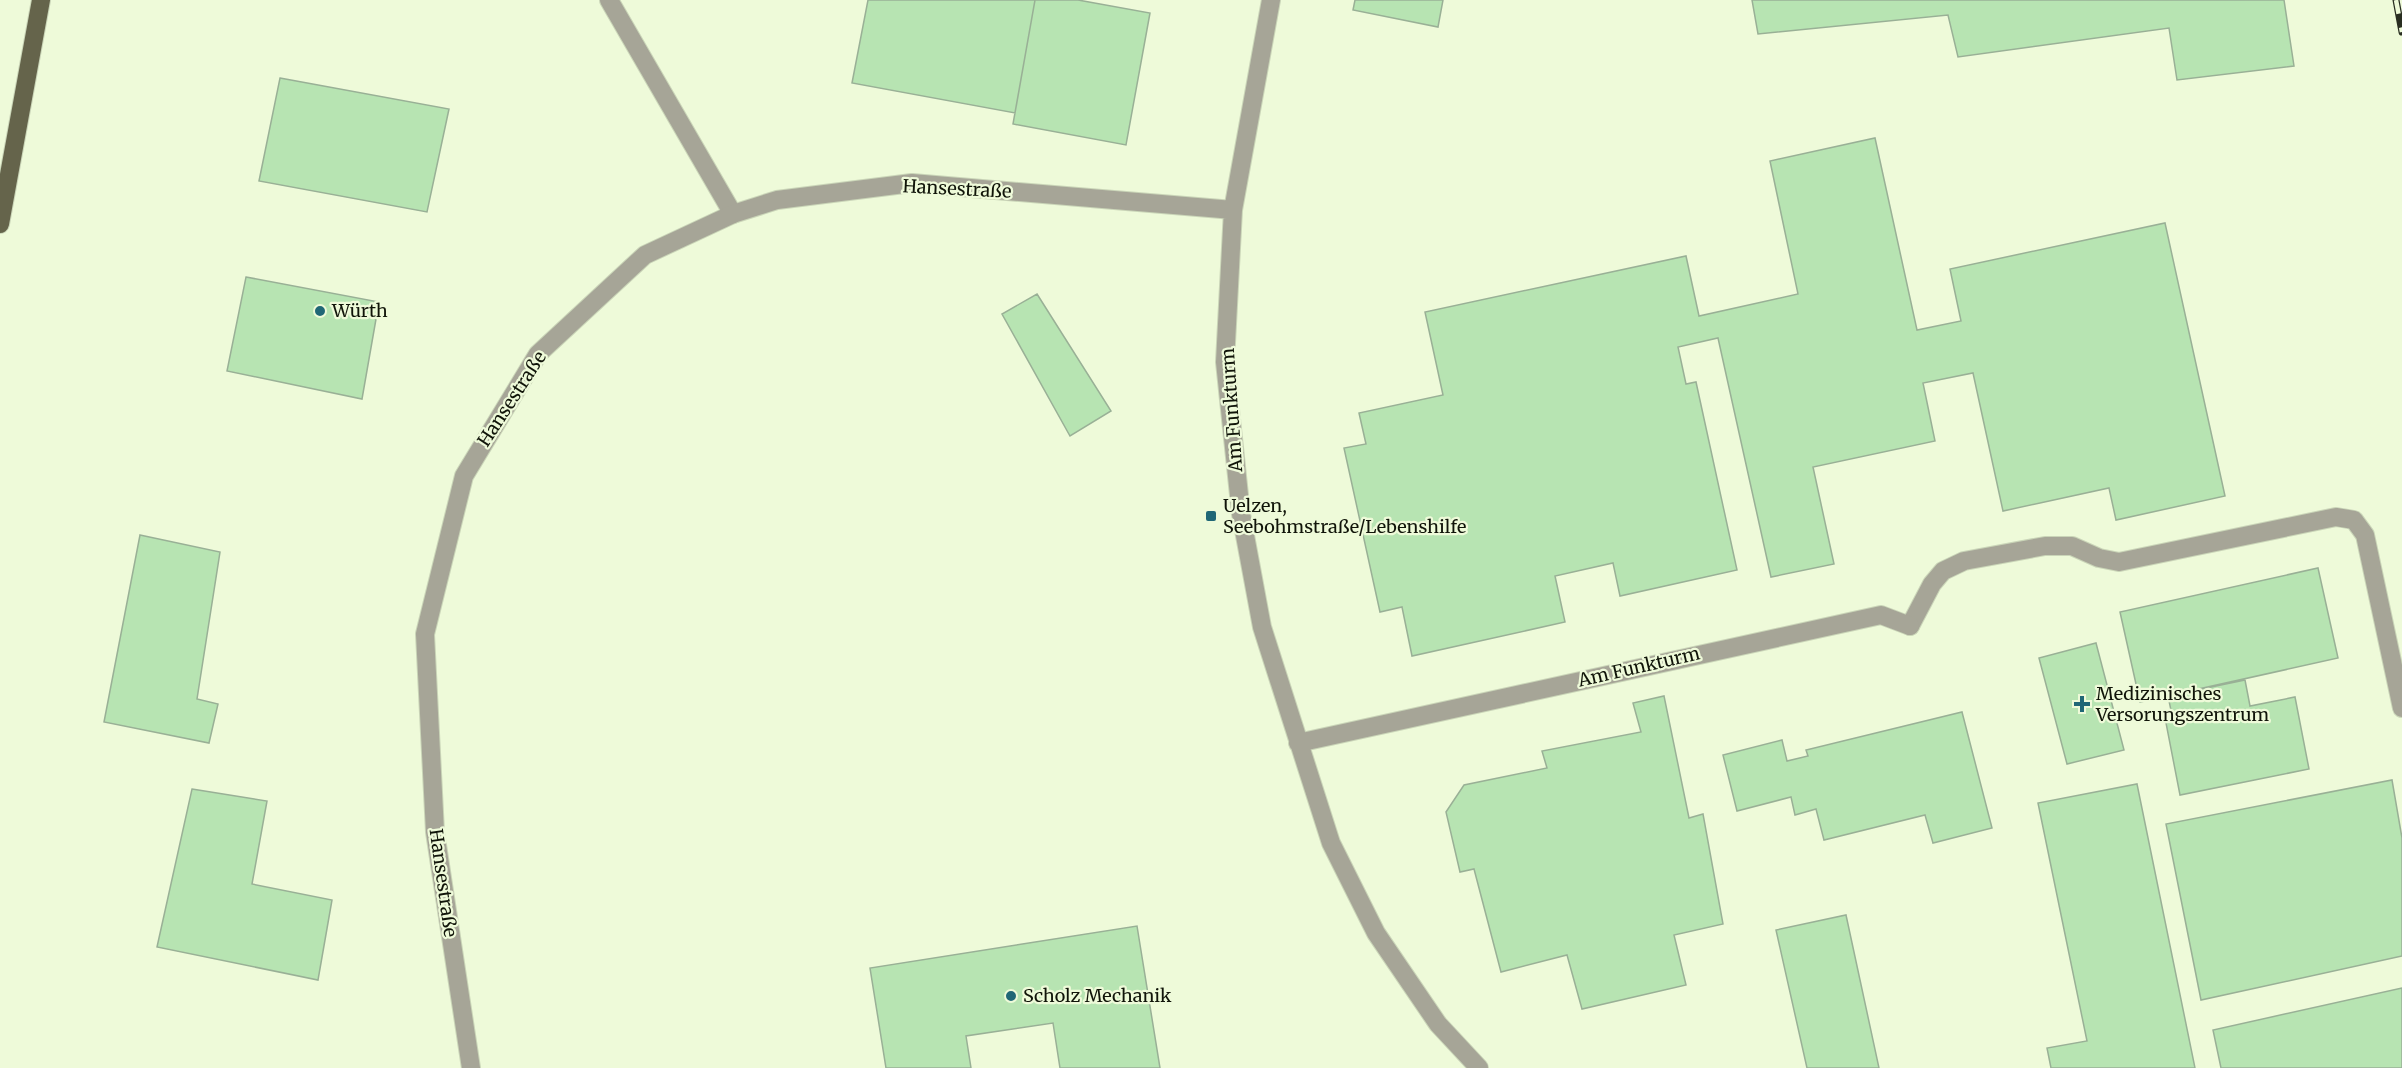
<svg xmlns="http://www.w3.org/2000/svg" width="2402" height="1068" font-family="Merriweather,serif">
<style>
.building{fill:#b7e4b2;stroke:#99b096;stroke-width:1.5}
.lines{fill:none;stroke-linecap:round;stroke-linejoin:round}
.service-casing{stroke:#cad5b8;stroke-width:20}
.minor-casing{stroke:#cad5b8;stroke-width:20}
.primary-casing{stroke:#cad5b8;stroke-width:20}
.service{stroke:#a6a597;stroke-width:18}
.minor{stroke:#a6a597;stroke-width:18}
.primary{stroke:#65644b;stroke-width:18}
.rail-casing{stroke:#292e21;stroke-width:7}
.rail{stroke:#eefad9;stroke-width:4.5;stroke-dasharray:14;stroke-linecap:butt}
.poi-dot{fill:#206776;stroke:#eefad9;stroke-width:2}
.labels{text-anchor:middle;stroke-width:4.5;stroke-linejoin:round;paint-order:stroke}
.street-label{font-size:18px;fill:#101409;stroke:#eefad9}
.poi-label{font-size:18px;fill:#101409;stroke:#eefad9;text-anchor:start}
</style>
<rect width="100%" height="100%" fill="#eefad9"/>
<!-- building -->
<path class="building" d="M868 0H1035L1015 113 852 83Z
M1035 0H1078L1150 13 1126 145 1013 124Z
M1355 0H1443L1438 27 1353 10Z
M1752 0H2284L2294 66 2177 80 2169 28 1958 57 1948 15 1758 34Z
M280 78 449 109 427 212 259 181Z
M1875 138 1917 330 1961 321 1950 269 2165 223 2225 496 2116 520 2109 488 2003 511 1973 373 1923 383 1935 441 1813 467 1834 564 1771 577 1718 338 1678 347 1686 384 1696 382 1737 570 1620 596 1613 563 1555 576 1565 622 1412 656 1402 607 1380 612 1344 448 1366 444 1359 413 1443 395 1425 312 1686 256 1699 316 1798 294 1770 161Z
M246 277 379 302 362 399 227 371Z
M1037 294 1111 411 1070 436 1002 314Z
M140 535 220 552 197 699 218 704 209 743 104 722Z
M2318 568 2338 658 2140 702 2120 612Z
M2096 643 2124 750 2067 764 2039 658Z
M2245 680 2250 706 2295 697 2309 769 2180 795 2166 723 2173 720 2168 696Z
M1664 696 1689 818 1703 814 1723 924 1674 935 1686 985 1582 1009 1567 955 1501 972 1474 869 1460 872 1446 812 1464 785 1547 768 1542 751 1641 732 1633 703Z
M1962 712 1992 828 1933 843 1925 815 1824 840 1816 809 1795 815 1791 797 1737 811 1723 755 1782 740 1787 761 1808 756 1806 750Z
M2392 780 2402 838V956L2201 1000 2166 824Z
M2137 784 2195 1068H2051L2047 1048 2087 1041 2038 803Z
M192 789 267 801 252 884 332 900 318 980 157 947Z
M1846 915 1879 1068H1807L1776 930Z
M1137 926 1160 1068H1060L1053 1023 966 1036 971 1068H886L870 968Z
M2402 988V1068H2221L2213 1030Z"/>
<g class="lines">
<defs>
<path id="service" d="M609 0 733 214
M1910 626 1932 584 1943 571 1964 561 2045 546H2072L2099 558 2119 562 2336 517 2354 520 2365 535 2402 708"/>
<path id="minor" d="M1271 0 1233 210 1225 362 1241 514 1262 627 1331 843 1376 933 1438 1024 1479 1068
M1298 743 1881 615 1910 626
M471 1068 435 832 425 634 464 476 538 354 645 255 733 214 777 200 912 183 1233 210"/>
<path id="primary" d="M0 224 41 0"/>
</defs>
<!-- service casing -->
<use href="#service" class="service-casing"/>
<!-- minor casing -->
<use href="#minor" class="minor-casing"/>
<!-- primary casing -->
<use href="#primary" class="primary-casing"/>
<!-- service -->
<use href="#service" class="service"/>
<!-- minor -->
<use href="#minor" class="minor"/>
<!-- primary -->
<use href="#primary" class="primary"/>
<defs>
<path id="rail" d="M2396 0 2402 32"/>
</defs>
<!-- rail casing -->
<use href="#rail" class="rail-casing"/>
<!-- rail -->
<use href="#rail" class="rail"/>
</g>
<!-- markers -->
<g class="poi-dot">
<circle cx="320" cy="311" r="6"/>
<rect x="1205" y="510" width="12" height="12" rx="3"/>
<path d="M2079 695h6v6h6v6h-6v6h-6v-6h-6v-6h6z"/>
<circle cx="1011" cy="996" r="6"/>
</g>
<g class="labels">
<!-- street labels -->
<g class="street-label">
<text transform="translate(957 189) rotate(3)" y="6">Hansestraße</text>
<text transform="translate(512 399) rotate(-57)" y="6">Hansestraße</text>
<text transform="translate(1232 410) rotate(-94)" y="6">Am Funkturm</text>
<text transform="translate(1639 667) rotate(-13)" y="6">Am Funkturm</text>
<text transform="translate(443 883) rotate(82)" y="6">Hansestraße</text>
</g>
<!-- poi labels -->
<g class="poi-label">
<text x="332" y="317">Würth</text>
<text x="1223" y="512">Uelzen,<tspan x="1223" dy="21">Seebohmstraße/Lebenshilfe</tspan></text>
<text x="2096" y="700">Medizinisches<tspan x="2096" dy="21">Versorungszentrum</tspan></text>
<text x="1023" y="1002">Scholz Mechanik</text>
</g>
</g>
</svg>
